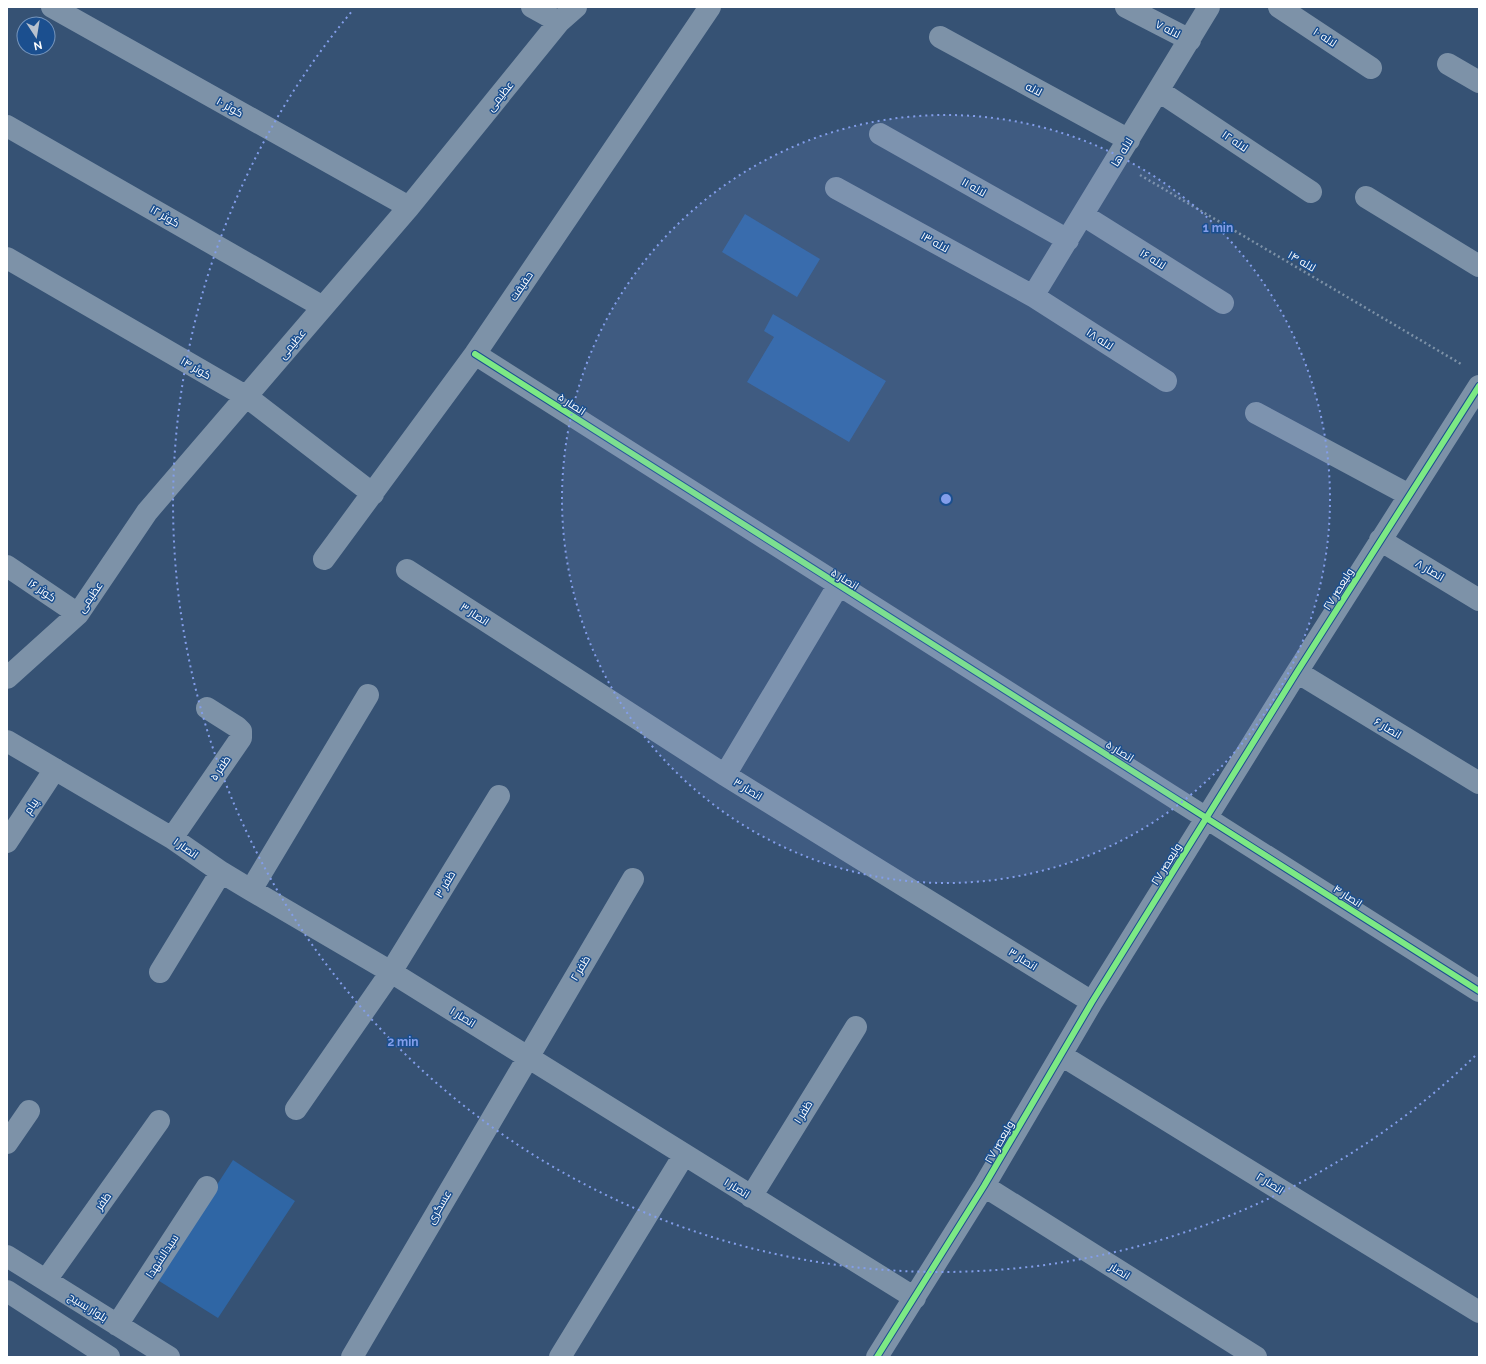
<svg xmlns="http://www.w3.org/2000/svg" width="1486" height="1364" font-family="Raleway,Cairo,sans-serif">
<style>
.green{fill:#2f66a5}
.lines{fill:none;stroke-linecap:round;stroke-linejoin:round}
.path{stroke:#7d92a8;stroke-width:2.5;stroke-dasharray:2 3;stroke-linecap:butt}
.minor{stroke:#7d92a8;stroke-width:22}
.cycleway-casing{stroke:#1b4f8f;stroke-width:8}
.cycleway{stroke:#7ce984;stroke-width:6}
.ring{fill:none;stroke:#839eea;stroke-width:2;stroke-dasharray:2 4}
.labels{text-anchor:middle;stroke-width:3;stroke-linejoin:round;paint-order:stroke}
.street-label{font-size:11px;fill:#fff;stroke:#1b4f8f}
.centre{fill:#839eea;stroke:#1b4f8f;stroke-width:2}
.ring-label{font-size:12px;text-anchor:middle;font-weight:bold;fill:#839eea;stroke:#1b4f8f;stroke-width:3;stroke-linejoin:round;paint-order:stroke}
</style>
<rect width="100%" height="100%" fill="#365274"/>
<!-- green -->
<path class="green" d="M745 214 820 259 797 297 722 252Z
M773 314 886 381 849 442 747 382 774 337 764 331Z
M233 1160 295 1201 218 1318 156 1279Z"/>
<g class="lines">
<!-- path -->
<path class="path" d="M1140 175 1461 364"/>
<!-- minor -->
<path class="minor" d="M52 7 409 207
M532 7 559 22
M1126 7 1190 40
M1279 7 1371 68
M940 37 1129 140
M1448 64 1479 82
M1159 91 1311 192
M7 126 323 307
M880 134 1068 240
M836 188 1033 296 1166 381
M1366 197 1479 266
M1083 215 1223 303
M7 258 247 397 373 494
M1033 296 1209 7
M475 354 1479 991
M1256 413 1409 495
M1380 540 1479 600
M324 559 475 354 710 7
M7 566 78 614
M407 570 725 775 1092 1002
M1297 672 1479 783
M7 678 78 614 147 512 409 207 559 22 576 7
M7 741 172 838 221 872 251 890 391 972 915 1298
M725 775 838 586
M172 838 241 738V731L237 727 207 708
M7 842 55 769
M251 890 368 695
M160 972 221 872
M1061 1055 1479 1312
M296 1109 391 972 499 796
M7 1143 29 1111
M984 1186 1256 1357
M751 1197 856 1027
M7 1256 169 1357
M46 1280 159 1121
M7 1291 109 1357
M117 1325 207 1187
M352 1357 633 879
M560 1357 684 1155
M877 1357 984 1186 1092 1002 1297 672 1479 386"/>
<defs>
<path id="cycleway" d="M475 354 1479 991
M877 1357 984 1186 1092 1002 1297 672 1479 386"/>
</defs>
<!-- cycleway casing -->
<use href="#cycleway" class="cycleway-casing"/>
<!-- cycleway -->
<use href="#cycleway" class="cycleway"/>
</g>
<!-- distance rings -->
<circle cx="946" cy="499" r="384" fill="#839eea" fill-opacity=".12"/>
<g class="ring">
<circle cx="946" cy="499" r="384"/>
<path d="M1475 1056A768 768 0 0 1 353 10"/>
</g>
<g class="labels">
<!-- street labels -->
<g class="street-label">
<text transform="translate(1168 29) rotate(27)" y="4">لاله ۷</text>
<text transform="translate(1325 37) rotate(33)" y="4">لاله ۱۰</text>
<text transform="translate(1034 89) rotate(28)" y="4">لاله</text>
<text transform="translate(500 96) rotate(-51)" y="4">عظیمی</text>
<text transform="translate(230 107) rotate(29)" y="4">کوثر ۱۰</text>
<text transform="translate(1235 141) rotate(34)" y="4">لاله ۱۲</text>
<text transform="translate(1122 152) rotate(-59)" y="4">لاله ها</text>
<text transform="translate(974 187) rotate(29)" y="4">لاله ۱۱</text>
<text transform="translate(165 216) rotate(30)" y="4">کوثر ۱۲</text>
<text transform="translate(935 242) rotate(29)" y="4">لاله ۱۳</text>
<text transform="translate(1153 259) rotate(32)" y="4">لاله ۱۶</text>
<text transform="translate(1302 261) rotate(30)" y="4">لاله ۱۴</text>
<text transform="translate(521 286) rotate(-56)" y="4">حقیقت</text>
<text transform="translate(1100 339) rotate(33)" y="4">لاله ۱۸</text>
<text transform="translate(292 344) rotate(-50)" y="4">عظیمی</text>
<text transform="translate(196 368) rotate(30)" y="4">کوثر ۱۴</text>
<text transform="translate(572 404) rotate(33)" y="4">انصار ۵</text>
<text transform="translate(1430 570) rotate(31)" y="4">انصار ۸</text>
<text transform="translate(845 579) rotate(32)" y="4">انصار ۵</text>
<text transform="translate(1338 589) rotate(-58)" y="4">ولیعصر ۲۷</text>
<text transform="translate(42 590) rotate(34)" y="4">کوثر ۱۶</text>
<text transform="translate(90 597) rotate(-55)" y="4">عظیمی</text>
<text transform="translate(475 614) rotate(33)" y="4">انصار ۳</text>
<text transform="translate(1388 728) rotate(31)" y="4">انصار ۶</text>
<text transform="translate(1120 751) rotate(32)" y="4">انصار ۵</text>
<text transform="translate(220 768) rotate(-56)" y="4">ظفر ۵</text>
<text transform="translate(748 789) rotate(32)" y="4">انصار ۳</text>
<text transform="translate(31 806) rotate(-56)" y="4">پیام</text>
<text transform="translate(186 848) rotate(35)" y="4">انصار ۱</text>
<text transform="translate(1166 864) rotate(-58)" y="4">ولیعصر ۲۷</text>
<text transform="translate(445 884) rotate(-59)" y="4">ظفر ۳</text>
<text transform="translate(1348 896) rotate(33)" y="4">انصار ۴</text>
<text transform="translate(1023 959) rotate(32)" y="4">انصار ۳</text>
<text transform="translate(580 968) rotate(-59)" y="4">ظفر ۲</text>
<text transform="translate(463 1017) rotate(32)" y="4">انصار ۱</text>
<text transform="translate(803 1112) rotate(-58)" y="4">ظفر ۱</text>
<text transform="translate(999 1142) rotate(-60)" y="4">ولیعصر ۲۷</text>
<text transform="translate(1270 1183) rotate(32)" y="4">انصار ۲</text>
<text transform="translate(737 1188) rotate(32)" y="4">انصار ۱</text>
<text transform="translate(103 1201) rotate(-55)" y="4">ظفر</text>
<text transform="translate(439 1207) rotate(-60)" y="4">عسگری</text>
<text transform="translate(162 1256) rotate(-57)" y="4">سیدالشهدا</text>
<text transform="translate(1120 1271) rotate(32)" y="4">انصار</text>
<text transform="translate(88 1307) rotate(32)" y="4">بلوار بسیج</text>
</g>
</g>
<circle cx="946" cy="499" r="6" class="centre"/>
<g class="ring-label">
<text x="1218" y="232">1 min</text>
<text x="403" y="1046">2 min</text>
</g>
<!-- border -->
<rect width="1486" height="1364" fill="none" stroke="#ffffff" stroke-width="16"/>
<!-- north arrow -->
<g transform="translate(36 36) rotate(168)"><circle r="19" fill="#1b4f8f" stroke="#7695bc"/>
<path d="M0-3L7 15L0 10L-7 15Z" fill="#b9c2ce"/>
<text y="-6" font-size="11" font-weight="bold" text-anchor="middle" fill="#ffffff">N</text>
</g>
</svg>
